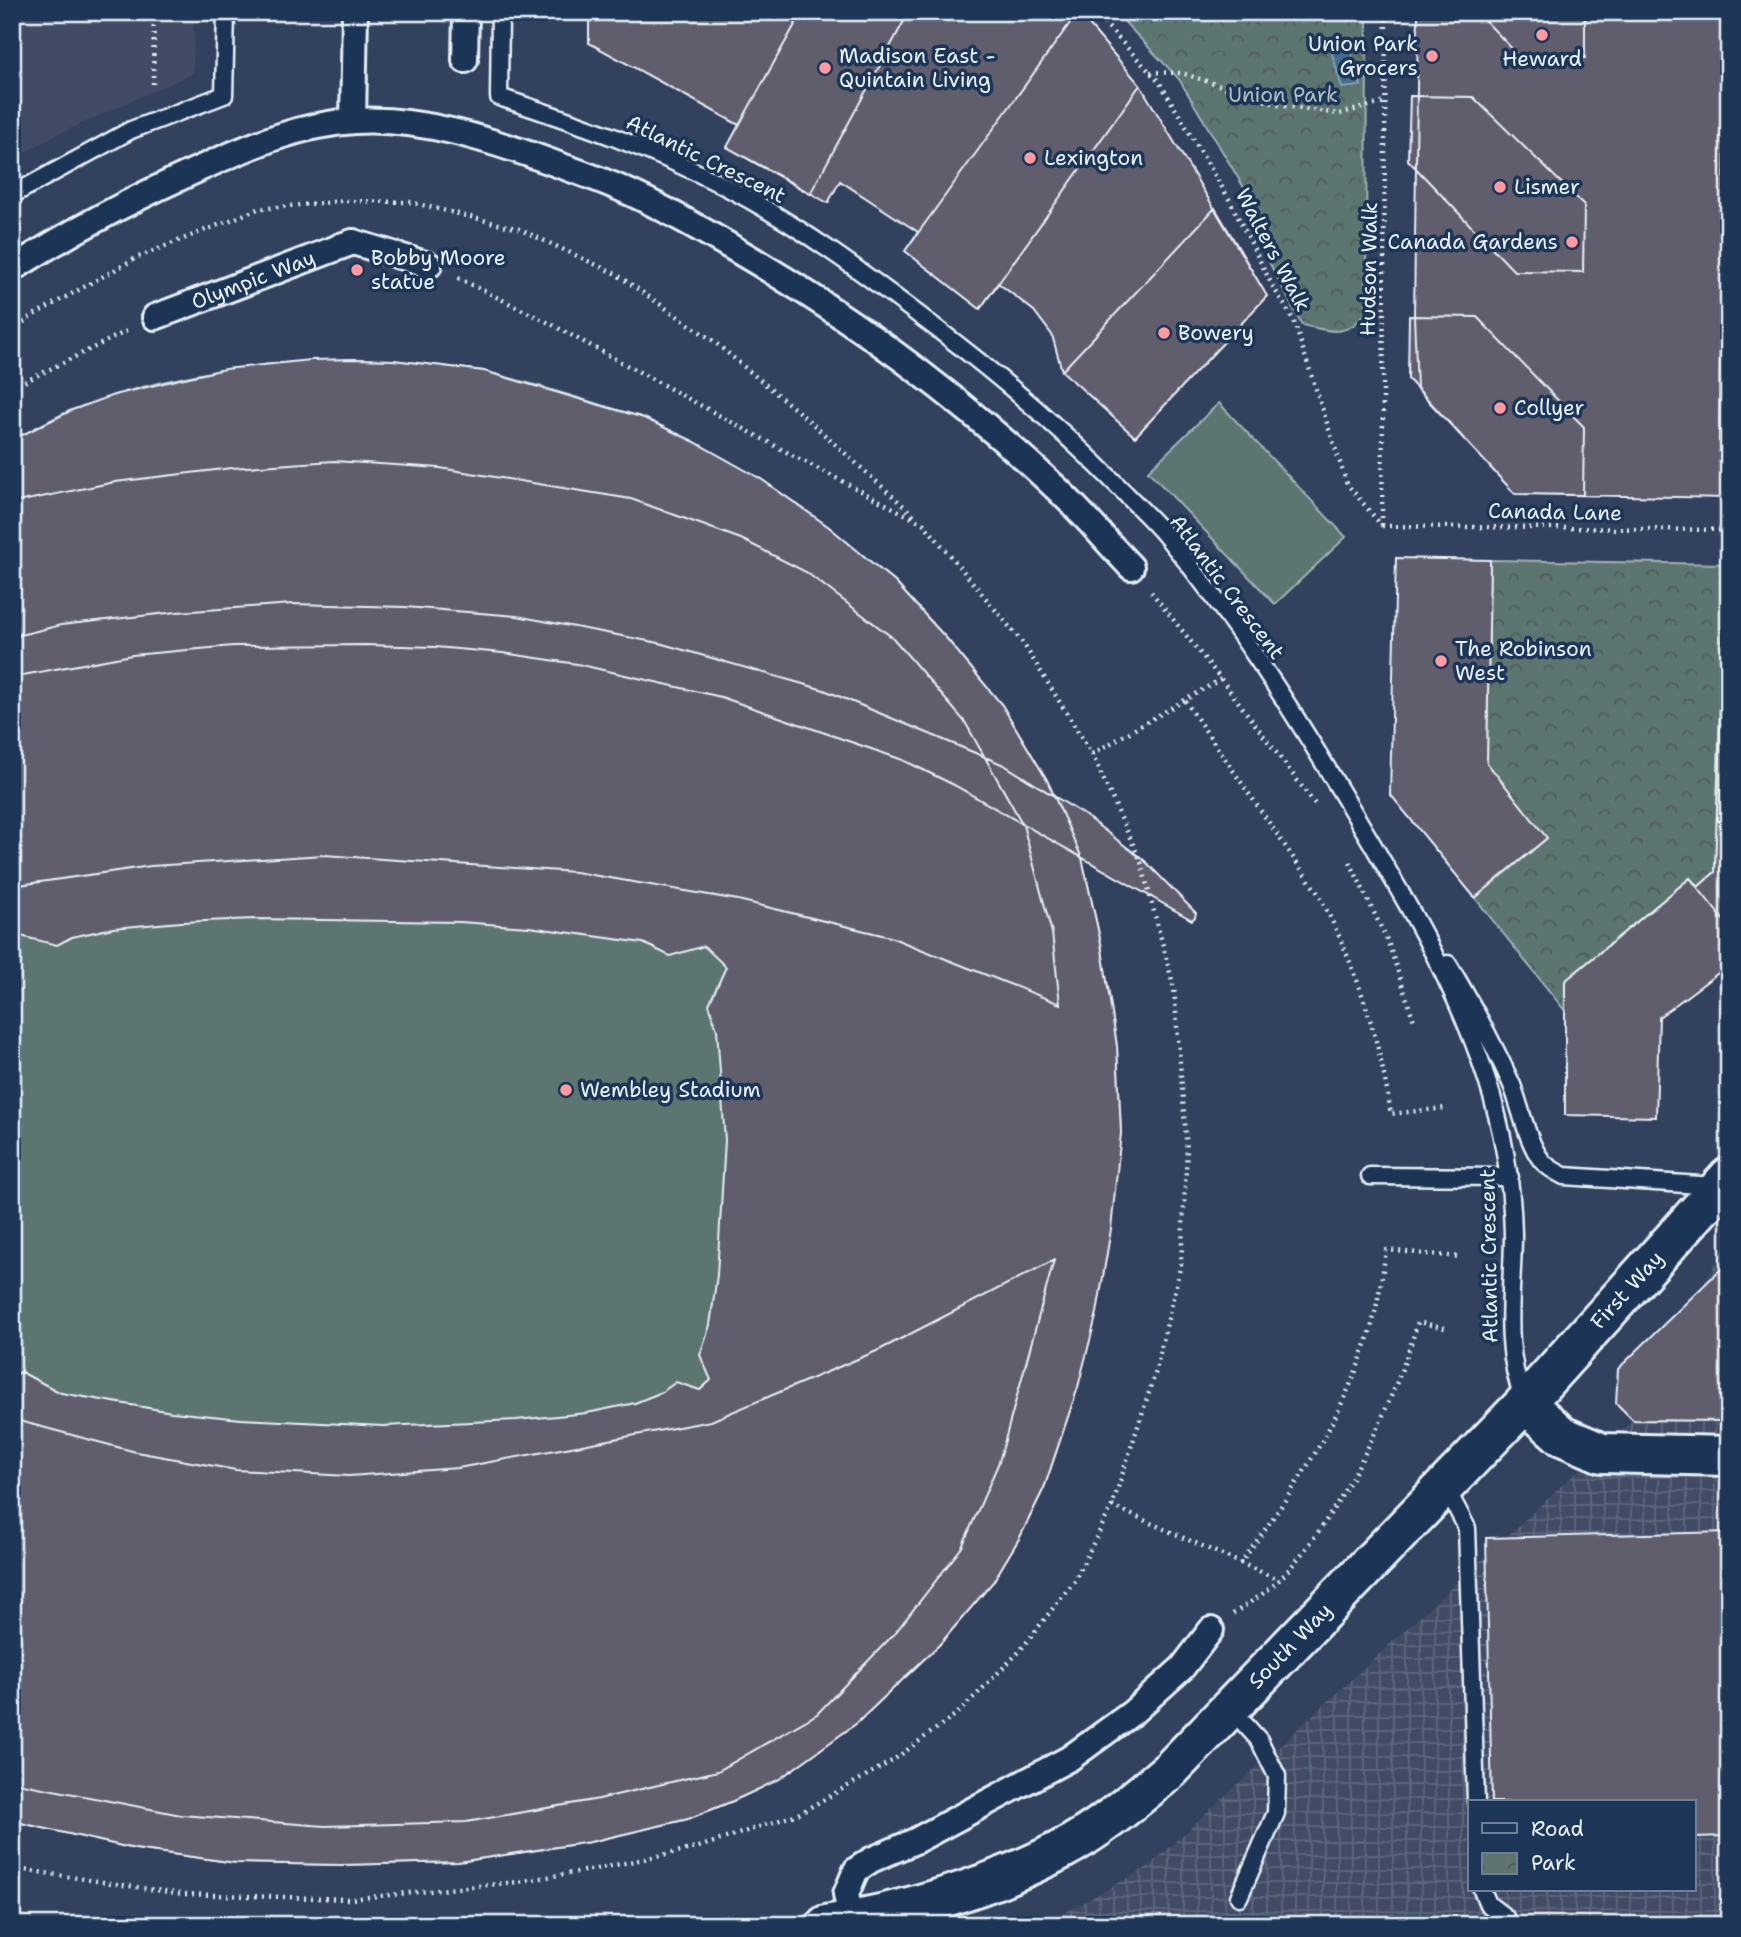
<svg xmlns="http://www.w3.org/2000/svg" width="1741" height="1937" font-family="'Shantell Sans',sans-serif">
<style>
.built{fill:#424c65}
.industrial{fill:url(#industrial-grid);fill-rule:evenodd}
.grass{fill:#5d746f;stroke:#a2b2b4;stroke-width:2}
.park{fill:url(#park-crowns);stroke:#a2b2b4;stroke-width:2}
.water{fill:#456c8c;stroke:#86a1b7;stroke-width:2}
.building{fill:#615d6d;stroke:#e8f1f8;stroke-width:2}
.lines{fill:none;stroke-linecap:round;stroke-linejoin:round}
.service-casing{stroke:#e8f1f8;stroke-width:21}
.pedestrian-casing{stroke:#e8f1f8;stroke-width:30}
.secondary-casing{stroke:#e8f1f8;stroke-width:44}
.path{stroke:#e8f1f8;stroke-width:4.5;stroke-dasharray:2 5;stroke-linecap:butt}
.service{stroke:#1d3557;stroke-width:16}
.pedestrian{stroke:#1d3557;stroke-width:24}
.secondary{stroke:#1d3557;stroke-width:38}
.poi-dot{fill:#ff9aa2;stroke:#1d3557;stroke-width:2.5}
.labels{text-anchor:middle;stroke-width:7;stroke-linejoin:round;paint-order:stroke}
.poi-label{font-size:21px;fill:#e8f1f8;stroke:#1d3557;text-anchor:start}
.park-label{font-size:21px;fill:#b0bfc1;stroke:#1d3557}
.street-label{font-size:21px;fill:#e8f1f8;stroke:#1d3557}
</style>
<defs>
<pattern id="industrial-grid" width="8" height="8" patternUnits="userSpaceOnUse" patternTransform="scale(1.75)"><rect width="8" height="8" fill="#424c65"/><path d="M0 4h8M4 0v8" fill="none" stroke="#5d667c"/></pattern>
<pattern id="park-crowns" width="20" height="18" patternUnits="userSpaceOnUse" patternTransform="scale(1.75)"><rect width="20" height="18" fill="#5d746f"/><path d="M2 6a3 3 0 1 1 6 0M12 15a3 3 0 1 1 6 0" fill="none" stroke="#505c5b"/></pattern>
</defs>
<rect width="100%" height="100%" fill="#31415e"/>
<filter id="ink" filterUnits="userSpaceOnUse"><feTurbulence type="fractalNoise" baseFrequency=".0143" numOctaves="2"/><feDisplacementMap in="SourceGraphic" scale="14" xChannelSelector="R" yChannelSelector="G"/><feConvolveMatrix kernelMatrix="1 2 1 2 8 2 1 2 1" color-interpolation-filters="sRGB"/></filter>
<g filter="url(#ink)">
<!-- built -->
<path class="built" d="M12 12H194L193 73 52 137 12 160Z"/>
<!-- industrial -->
<path class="industrial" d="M1729 1239V1925H1037L1048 1922 1149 1866 1633 1420 1649 1383ZM1470 1802H1694V1890H1470Z"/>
<!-- grass -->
<path class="grass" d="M356 359 393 360 484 371 539 386 644 418 761 479 829 527 895 582 947 639 1002 705 1047 780 1082 858 1101 943 1117 1046 1121 1133 1078 1387 1044 1488 1020 1537 993 1582 940 1644 857 1723 778 1780 733 1801 688 1819 590 1842 458 1862 341 1865 236 1863 135 1849 12 1821V440C33 430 53 417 75 409 164 374 261 361 356 359Z
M1219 403 1346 537 1275 604 1148 471Z"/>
<!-- park -->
<path class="park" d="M1115 12H1367L1366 312C1347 339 1330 331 1302 325L1256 237 1252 201 1179 79Z
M1490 560 1725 564 1715 872 1698 887 1690 878 1565 981V1011L1475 898 1547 838 1487 763Z"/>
<!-- water -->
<path class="water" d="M1347 38 1361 86 1342 88 1329 43Z"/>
<!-- building -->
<path class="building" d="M12 12H25L12 29Z
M589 12H1063L1071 21 1078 12 1140 85 1267 296 1135 437 1062 371 1052 335 1034 311 998 283 980 309 905 251 918 232 840 181 828 203 727 147 739 125 589 43Z
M802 12H909L810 194 727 147Z
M1078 12 1140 85 980 309 905 251Z
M1418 12H1729V498L1515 494 1417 388 1414 316Z
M1477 12H1585V58L1520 57Z
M1726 12H1729V56H1725Z
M1726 12H1729V56H1725Z
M1410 96 1473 97 1584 205 1583 272 1514 271 1408 160Z
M1725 154H1729V487H1722L1723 441H1719L1720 345H1726L1727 247H1723Z
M1725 154H1729V247H1723Z
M1215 208 1267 296 1135 437 1062 371Z
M1409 316 1477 317 1584 427 1583 495 1515 494 1408 379Z
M1720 345H1729V441H1719Z
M356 359 393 360 484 371 644 418 693 441 761 479 829 527 895 582 947 639 1002 705 1047 780 1082 858 1101 943 1117 1046 1121 1133 1111 1229 1097 1313 1078 1387 1044 1488 1020 1537 993 1582 940 1644 857 1723 778 1780 733 1801 688 1819 590 1842 458 1862 341 1865 236 1863 135 1849 12 1821V1377L21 1372 61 1393 172 1412 241 1419 383 1426 516 1420 587 1413 635 1403 662 1392 676 1382 700 1390 711 1380 700 1355 710 1325 717 1275 725 1140 717 1030 709 1004 726 967 704 946 670 956 643 943 529 927 460 922 255 919 181 922 113 928 72 937 57 945 12 934V440L72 410 114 395 180 379 225 369 311 360Z
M334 461 440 468 631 499 741 539 806 572 893 638 965 722 1023 825 1052 933 1060 1004 890 937 738 900 575 872 324 855 151 866 12 886V503L115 482 232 468Z
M1396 558 1490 560 1487 763 1547 838 1475 898 1390 794Z
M1725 564H1729V965L1659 1017 1656 1117 1565 1115V981L1690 878 1698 887 1715 872Z
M1725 564H1729V821H1717Z
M293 604 405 607 517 616 659 643 824 690 1004 765 1083 814 1145 861 1196 913 1195 917 1192 920 954 785 903 760 721 697 577 664 503 653 435 647 366 645 233 646 132 655 12 677V637L61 625 177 612Z
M1690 878 1729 927V965L1659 1017 1656 1117 1565 1115V981Z
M1054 1260 999 1462 962 1547 895 1633 817 1714 718 1771 599 1799 466 1822 325 1826 181 1815 12 1782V1419L136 1452 236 1470 349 1476 458 1468 711 1421 879 1350Z
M1729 1261V1421L1633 1420 1616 1403 1618 1369Z
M1729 1532V1836L1694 1837V1802H1492L1486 1538Z"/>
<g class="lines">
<defs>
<path id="service" d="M500 12 499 97C575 122 650 148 722 185 798 224 868 276 936 328 1002 378 1065 432 1123 491 1137 506 1153 520 1166 536 1234 618 1292 709 1346 800 1399 888 1454 979 1486 1077 1503 1129 1512 1179 1513 1234 1513 1290 1502 1346 1524 1400
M12 195 131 130 224 95 226 12
M1448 964C1472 1004 1493 1043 1512 1085 1521 1108 1527 1142 1542 1161 1548 1168 1556 1172 1564 1176L1715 1186
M1370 1176 1510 1177
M1445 1486 1467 1528 1476 1802
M1231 1709 1259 1740 1277 1776 1276 1813 1239 1897
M1482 1890 1488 1904 1505 1917"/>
<g id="pedestrian">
<path d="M465 60 466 12"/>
<path d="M353 121 355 12"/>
<path d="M340 246 353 242 429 265"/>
<path d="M12 269C73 230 136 197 201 168 250 146 300 124 355 121 421 117 490 140 551 162 575 171 600 179 624 190 663 207 701 229 738 251 851 317 960 397 1055 487 1082 512 1106 541 1131 567"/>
<path id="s1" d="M155 317 353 242"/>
<path d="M851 1920 846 1894 856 1870 871 1860 915 1841 1070 1758 1132 1713 1182 1668 1211 1630"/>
</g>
<g id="secondary">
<path d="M1525 1403 1562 1436 1602 1453 1729 1456"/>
<path id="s2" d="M826 1925C906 1911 989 1888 1061 1850 1101 1829 1135 1799 1170 1770L1525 1403 1729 1177"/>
</g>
</defs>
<!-- service casing -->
<use href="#service" class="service-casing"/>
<!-- pedestrian casing -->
<use href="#pedestrian" class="pedestrian-casing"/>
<!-- secondary casing -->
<use href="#secondary" class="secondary-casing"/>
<!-- path -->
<path class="path" d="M1094 12 1160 83 1229 199 1272 285 1293 319 1347 484 1382 526
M1150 72 1182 73 1278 105 1339 114 1385 102
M153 84 154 12
M12 331 30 317 138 257 258 209 343 201 410 202 519 229 616 274 712 340 807 419 917 518
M12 388 131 329
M1382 525 1386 12
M1382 526 1729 530
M1221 679 1315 804
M1185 701 1317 892C1355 961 1379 1036 1391 1114L1446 1108
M1092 754 1221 679 1148 588
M1350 862 1388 942 1415 1024
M1112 1506 1279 1580
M1240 1564C1287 1500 1335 1431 1362 1355 1375 1322 1381 1285 1386 1250L1459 1257
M1233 1614C1248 1603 1268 1592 1280 1579 1342 1514 1392 1407 1418 1322L1449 1329
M12 1868 182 1894 350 1899 517 1882 596 1869 696 1848 798 1814 892 1761 959 1712 1019 1652 1075 1580 1112 1506 1155 1374 1181 1264 1187 1150 1174 988 1141 862 1092 754 1023 643 924 524 794 456 547 322 454 276"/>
<!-- service -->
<use href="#service" class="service"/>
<!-- pedestrian -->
<use href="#pedestrian" class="pedestrian"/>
<!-- secondary -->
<use href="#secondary" class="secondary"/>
</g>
</g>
<!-- markers -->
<g class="poi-dot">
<circle cx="1542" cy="35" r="7"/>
<circle cx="1432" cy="56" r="7"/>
<circle cx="825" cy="68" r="7"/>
<circle cx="1030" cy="158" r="7"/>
<circle cx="1500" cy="187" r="7"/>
<circle cx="1572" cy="242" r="7"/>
<circle cx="357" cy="270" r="7"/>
<circle cx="1164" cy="333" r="7"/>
<circle cx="1500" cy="408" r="7"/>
<circle cx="1441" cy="661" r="7"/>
<circle cx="566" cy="1090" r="7"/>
</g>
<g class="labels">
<!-- poi labels -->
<g class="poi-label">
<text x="1418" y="51" text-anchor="end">Union Park<tspan x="1418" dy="24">Grocers</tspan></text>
<text x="839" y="63">Madison East -<tspan x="839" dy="24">Quintain Living</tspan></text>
<text x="1542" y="66" text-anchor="middle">Heward</text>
<text x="1044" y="165">Lexington</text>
<text x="1514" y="194">Lismer</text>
<text x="1558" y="249" text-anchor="end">Canada Gardens</text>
<text x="371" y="265">Bobby Moore<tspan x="371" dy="24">statue</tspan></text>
<text x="1178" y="340">Bowery</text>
<text x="1514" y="415">Collyer</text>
<text x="1455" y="656">The Robinson<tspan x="1455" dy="24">West</tspan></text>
<text x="580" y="1097">Wembley Stadium</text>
</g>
<!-- park labels -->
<g class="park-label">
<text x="1283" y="102">Union Park</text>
</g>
<!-- street labels -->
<g class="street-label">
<text transform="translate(706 159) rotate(26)" y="7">Atlantic Crescent</text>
<text transform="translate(1273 250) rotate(62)" y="7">Walters Walk</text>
<text transform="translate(1369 269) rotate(-89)" y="7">Hudson Walk</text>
<text dy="7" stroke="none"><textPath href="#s1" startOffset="105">Olympic Way</textPath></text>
<text transform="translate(1555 512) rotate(1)" y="7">Canada Lane</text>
<text transform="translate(1227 587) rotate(53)" y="7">Atlantic Crescent</text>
<text transform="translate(1489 1256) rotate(-91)" y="7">Atlantic Crescent</text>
<text dy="7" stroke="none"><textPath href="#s2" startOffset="1046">First Way</textPath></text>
<text dy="7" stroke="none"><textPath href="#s2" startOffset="556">South Way</textPath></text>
</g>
</g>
<!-- margin -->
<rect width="1741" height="1937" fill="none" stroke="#1d3557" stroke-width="42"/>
<rect x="21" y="21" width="1699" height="1895" fill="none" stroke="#e8f1f8" stroke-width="2.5" filter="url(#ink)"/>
<!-- legend -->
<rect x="1468" y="1800" width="228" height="91" fill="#1d3557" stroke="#6e8097" stroke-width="2"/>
<rect x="1482" y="1823" width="35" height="10" fill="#1d3557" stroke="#6e8097" stroke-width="2"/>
<text x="1531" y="1836" font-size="21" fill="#e8f1f8">Road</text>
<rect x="1482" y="1853" width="35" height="21" fill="url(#park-crowns)" stroke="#6e8097" stroke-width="2"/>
<text x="1531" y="1870" font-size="21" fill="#e8f1f8">Park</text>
</svg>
